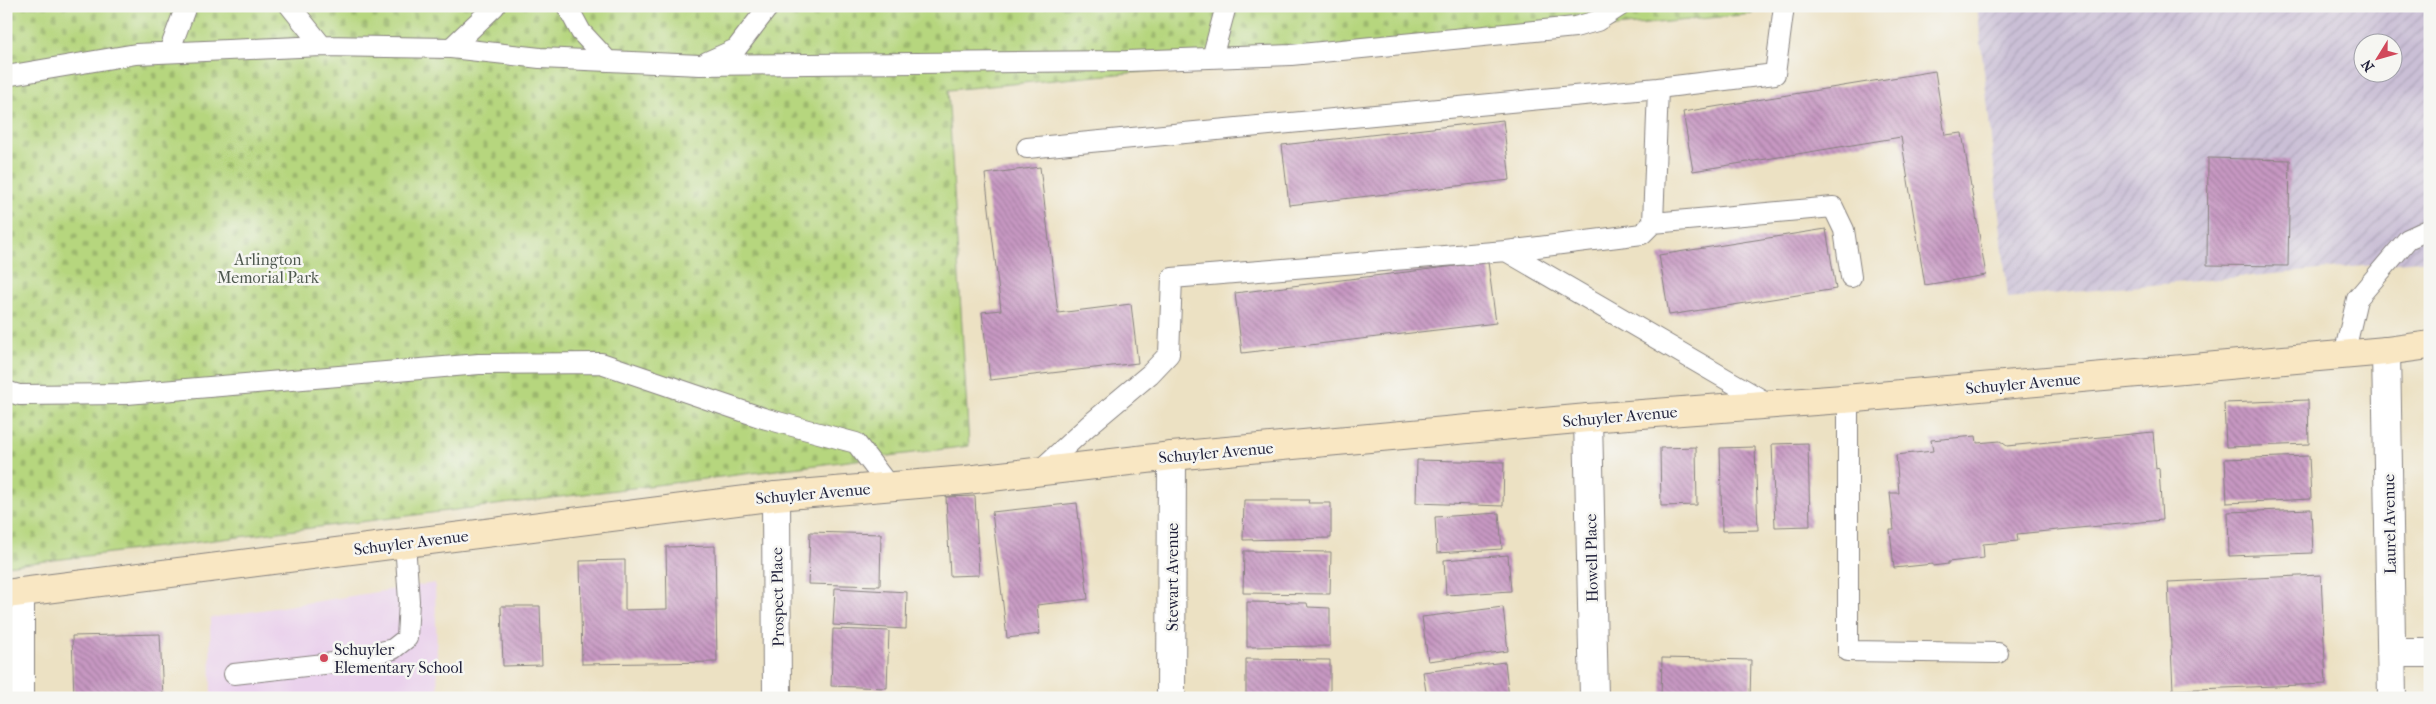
<svg xmlns="http://www.w3.org/2000/svg" width="2436" height="704" font-family="'IM FELL French Canon',serif">
<style>
.built{fill:#ead1ec}
.industrial{fill:url(#industrial-furrows);fill-rule:evenodd}
.cemetery{fill:url(#cemetery-stones);stroke:#6c7c5c}
.building{fill:url(#building-back-hatch)}
.lines{fill:none;stroke-linecap:round;stroke-linejoin:round}
.service-casing{stroke:#87827f;stroke-width:22}
.minor-casing{stroke:#87827f;stroke-width:30}
.secondary-casing{stroke:#87827f;stroke-width:30}
.service{stroke:#fff;stroke-width:20}
.minor{stroke:#fff;stroke-width:28}
.secondary{stroke:#f9e7c3;stroke-width:28}
.poi-dot{fill:#d1495b;stroke:#f6f6f2;stroke-width:2}
.labels{text-anchor:middle;stroke-width:5;stroke-linejoin:round;paint-order:stroke}
.park-label{font-size:16px;fill:#4e584f;stroke:#f6f6f2}
.street-label{font-size:16px;fill:#22223b;stroke:#f6f6f2}
.poi-label{font-size:16px;fill:#22223b;stroke:#f6f6f2;text-anchor:start}
</style>
<defs>
<pattern id="industrial-furrows" width="10" height="10" patternUnits="userSpaceOnUse" patternTransform="scale(1.25)"><rect width="10" height="10" fill="#cabfd6"/><path d="M-1 1l2-2M0 10L10 0M9 11l2-2" fill="none" stroke="#ada4b9"/></pattern>
<pattern id="cemetery-stones" width="16" height="16" patternUnits="userSpaceOnUse" patternTransform="scale(1.25)"><rect width="16" height="16" fill="#b6d67e"/><path d="M2 7V4a2 2 0 0 1 4 0v3zM10 15v-3a2 2 0 0 1 4 0v3z" fill="#9cb76e"/></pattern>
<pattern id="building-back-hatch" width="6" height="6" patternUnits="userSpaceOnUse" patternTransform="scale(1.25)"><rect width="6" height="6" fill="#c798c2"/><path d="M-1 5l2 2M0 0l6 6M5-1l2 2" fill="none" stroke="#a17c9f"/></pattern>
</defs>
<rect width="100%" height="100%" fill="#f6f6f2"/>
<filter id="ink" filterUnits="userSpaceOnUse"><feTurbulence type="fractalNoise" baseFrequency=".02" numOctaves="2"/><feDisplacementMap in="SourceGraphic" scale="10" xChannelSelector="R" yChannelSelector="G"/><feConvolveMatrix kernelMatrix="1 2 1 2 8 2 1 2 1" color-interpolation-filters="sRGB"/></filter>
<filter id="wash" filterUnits="userSpaceOnUse"><feTurbulence type="fractalNoise" baseFrequency=".0096" numOctaves="4" result="noise"/><feDisplacementMap in="SourceGraphic" scale="20" xChannelSelector="R" yChannelSelector="G"/><feGaussianBlur stdDeviation="1.12" result="paint"/><feColorMatrix in="noise" values="0 0 0 0 0 0 0 0 0 0 0 0 0 0 0 0 0 1.4 0 .05"/><feComposite in="paint" operator="in"/></filter>
<g filter="url(#wash)">
<rect width="100%" height="100%" fill="#ece1c3"/>
<!-- built -->
<path class="built" d="M435 583 438 698H211L210 618Z"/>
<!-- industrial -->
<path class="industrial" d="M1977 6H2430V260L2008 298ZM2364 42H2394V72H2364Z"/>
<!-- cemetery -->
<path class="cemetery" d="M6 6H1754L1752 14 948 90 969 446 6 566Z"/>
<g id="blocks">
<!-- building -->
<path class="building" d="M1935 71 1945 135 1962 133 1986 275 1925 285 1901 137 1693 171 1683 112Z
M1503 120 1510 180 1289 205 1282 145Z
M2208 158 2290 160 2288 266 2207 265Z
M1040 167 1058 313 1131 304 1138 363 990 380 982 312 1001 310 985 174Z
M1826 229 1836 289 1669 315 1659 255Z
M1488 262 1496 323 1242 353 1235 293Z
M2308 400 2309 444 2226 447 2224 403Z
M2153 432 2156 469 2159 468 2162 520 2017 534 2018 541 1983 544 1984 558 1948 562V564L1933 566V564L1894 568 1890 530H1894L1890 493H1899L1896 455 1933 451 1931 440 1976 436 1977 443 2000 441 2007 446Z
M1808 443 1810 526 1775 527 1772 444Z
M1696 447 1697 505 1661 506 1660 448Z
M1755 447 1758 530 1722 531 1720 448Z
M2309 456 2311 499 2227 503 2225 459Z
M1417 460 1504 462 1503 506 1416 503Z
M975 496 979 575 950 576 946 497Z
M1244 500H1309L1308 503H1331V538L1243 540Z
M1077 503 1088 599 1037 605 1040 634 1007 638 992 512Z
M2311 509 2313 553 2229 556 2228 512Z
M1499 513 1502 549 1437 553 1435 517Z
M810 532 881 534 880 586 808 584Z
M715 546 717 662 582 664 580 561 625 560V610L667 609 666 547Z
M1244 551 1331 552 1330 594 1243 593Z
M1508 555 1511 591 1446 595 1444 560Z
M2321 575 2326 684 2173 690 2168 582Z
M835 588 907 592 906 629 833 625Z
M1247 602 1307 603 1308 607 1330 608V646L1247 647Z
M501 606H540L542 665 503 666Z
M1503 607 1508 651 1428 661 1422 617Z
M833 629 889 631 887 688 831 686Z
M160 634 163 698H74L72 636Z
M1662 658 1751 660 1750 698H1661Z
M1246 659 1330 660V698H1246Z
M1505 662 1509 698H1427L1423 672Z
M1088 695V698H1056V696Z"/>
</g>
</g>
<g filter="url(#ink)">
<use href="#blocks" fill-opacity="0" stroke="#87827f" stroke-width="1"/>
<g class="lines">
<defs>
<path id="service" d="M290 6 322 46
M567 6 581 32 608 61
M451 48 540 58 700 65 1127 61 1291 55 1575 27 1597 21 1620 6
M169 52 186 6
M1212 58 1226 6
M707 62 736 49 769 6
M6 76 136 54 322 46 451 48 495 6
M1027 148 1658 88
M1653 223 1833 207 1844 230 1851 277
M1506 251 1642 234 1653 223 1658 88 1775 74 1784 6
M2344 355 2357 299 2408 239 2430 229
M6 391 19 395 127 394 479 364 601 363 763 418 856 443 889 486
M1848 398V651L1998 653
M1039 471 1088 426 1150 374 1169 354 1172 278 1506 251 1769 404
M234 674 342 662 393 649 407 638 409 601 405 543"/>
<path id="minor" d="M2386 351 2392 698
M1588 418 1594 698
M776 496 777 698
M2391 653H2430
M20 698V592
M1171 698 1172 456"/>
<path id="secondary" d="M6 594 776 496 966 480 1172 456 1588 418 1856 398 2386 351 2430 345"/>
</defs>
<!-- service casing -->
<use href="#service" class="service-casing"/>
<!-- minor casing -->
<use href="#minor" class="minor-casing"/>
<!-- secondary casing -->
<use href="#secondary" class="secondary-casing"/>
<!-- service -->
<use href="#service" class="service"/>
<!-- minor -->
<use href="#minor" class="minor"/>
<!-- secondary -->
<use href="#secondary" class="secondary"/>
</g>
</g>
<!-- markers -->
<circle class="poi-dot" cx="324" cy="658" r="5"/>
<g class="labels">
<!-- park labels -->
<g class="park-label">
<text x="268" y="265">Arlington<tspan x="268" dy="18">Memorial Park</tspan></text>
</g>
<!-- street labels -->
<g class="street-label">
<text transform="translate(2023 383) rotate(-5)" y="6">Schuyler Avenue</text>
<text transform="translate(1620 416) rotate(-5)" y="6">Schuyler Avenue</text>
<text transform="translate(1216 452) rotate(-5)" y="6">Schuyler Avenue</text>
<text transform="translate(813 493) rotate(-5)" y="6">Schuyler Avenue</text>
<text transform="translate(2389 524) rotate(-91)" y="6">Laurel Avenue</text>
<text transform="translate(411 542) rotate(-7)" y="6">Schuyler Avenue</text>
<text transform="translate(1591 558) rotate(-91)" y="6">Howell Place</text>
<text transform="translate(1172 577) rotate(-90)" y="6">Stewart Avenue</text>
<text transform="translate(777 597) rotate(-91)" y="6">Prospect Place</text>
</g>
<!-- poi labels -->
<g class="poi-label">
<text x="334" y="655">Schuyler<tspan x="334" dy="18">Elementary School</tspan></text>
</g>
</g>
<!-- margin -->
<rect width="2436" height="704" fill="none" stroke="#f6f6f2" stroke-width="25"/>
<!-- north arrow -->
<g transform="translate(2378 58) rotate(233)"><circle r="24" fill="#f6f6f2" stroke="#a1a1a9"/>
<path d="M0-4L9 19L0 12L-9 19Z" fill="#d1495b"/>
<text y="-8" font-size="14" font-weight="bold" text-anchor="middle" fill="#22223b">N</text>
</g>
</svg>
